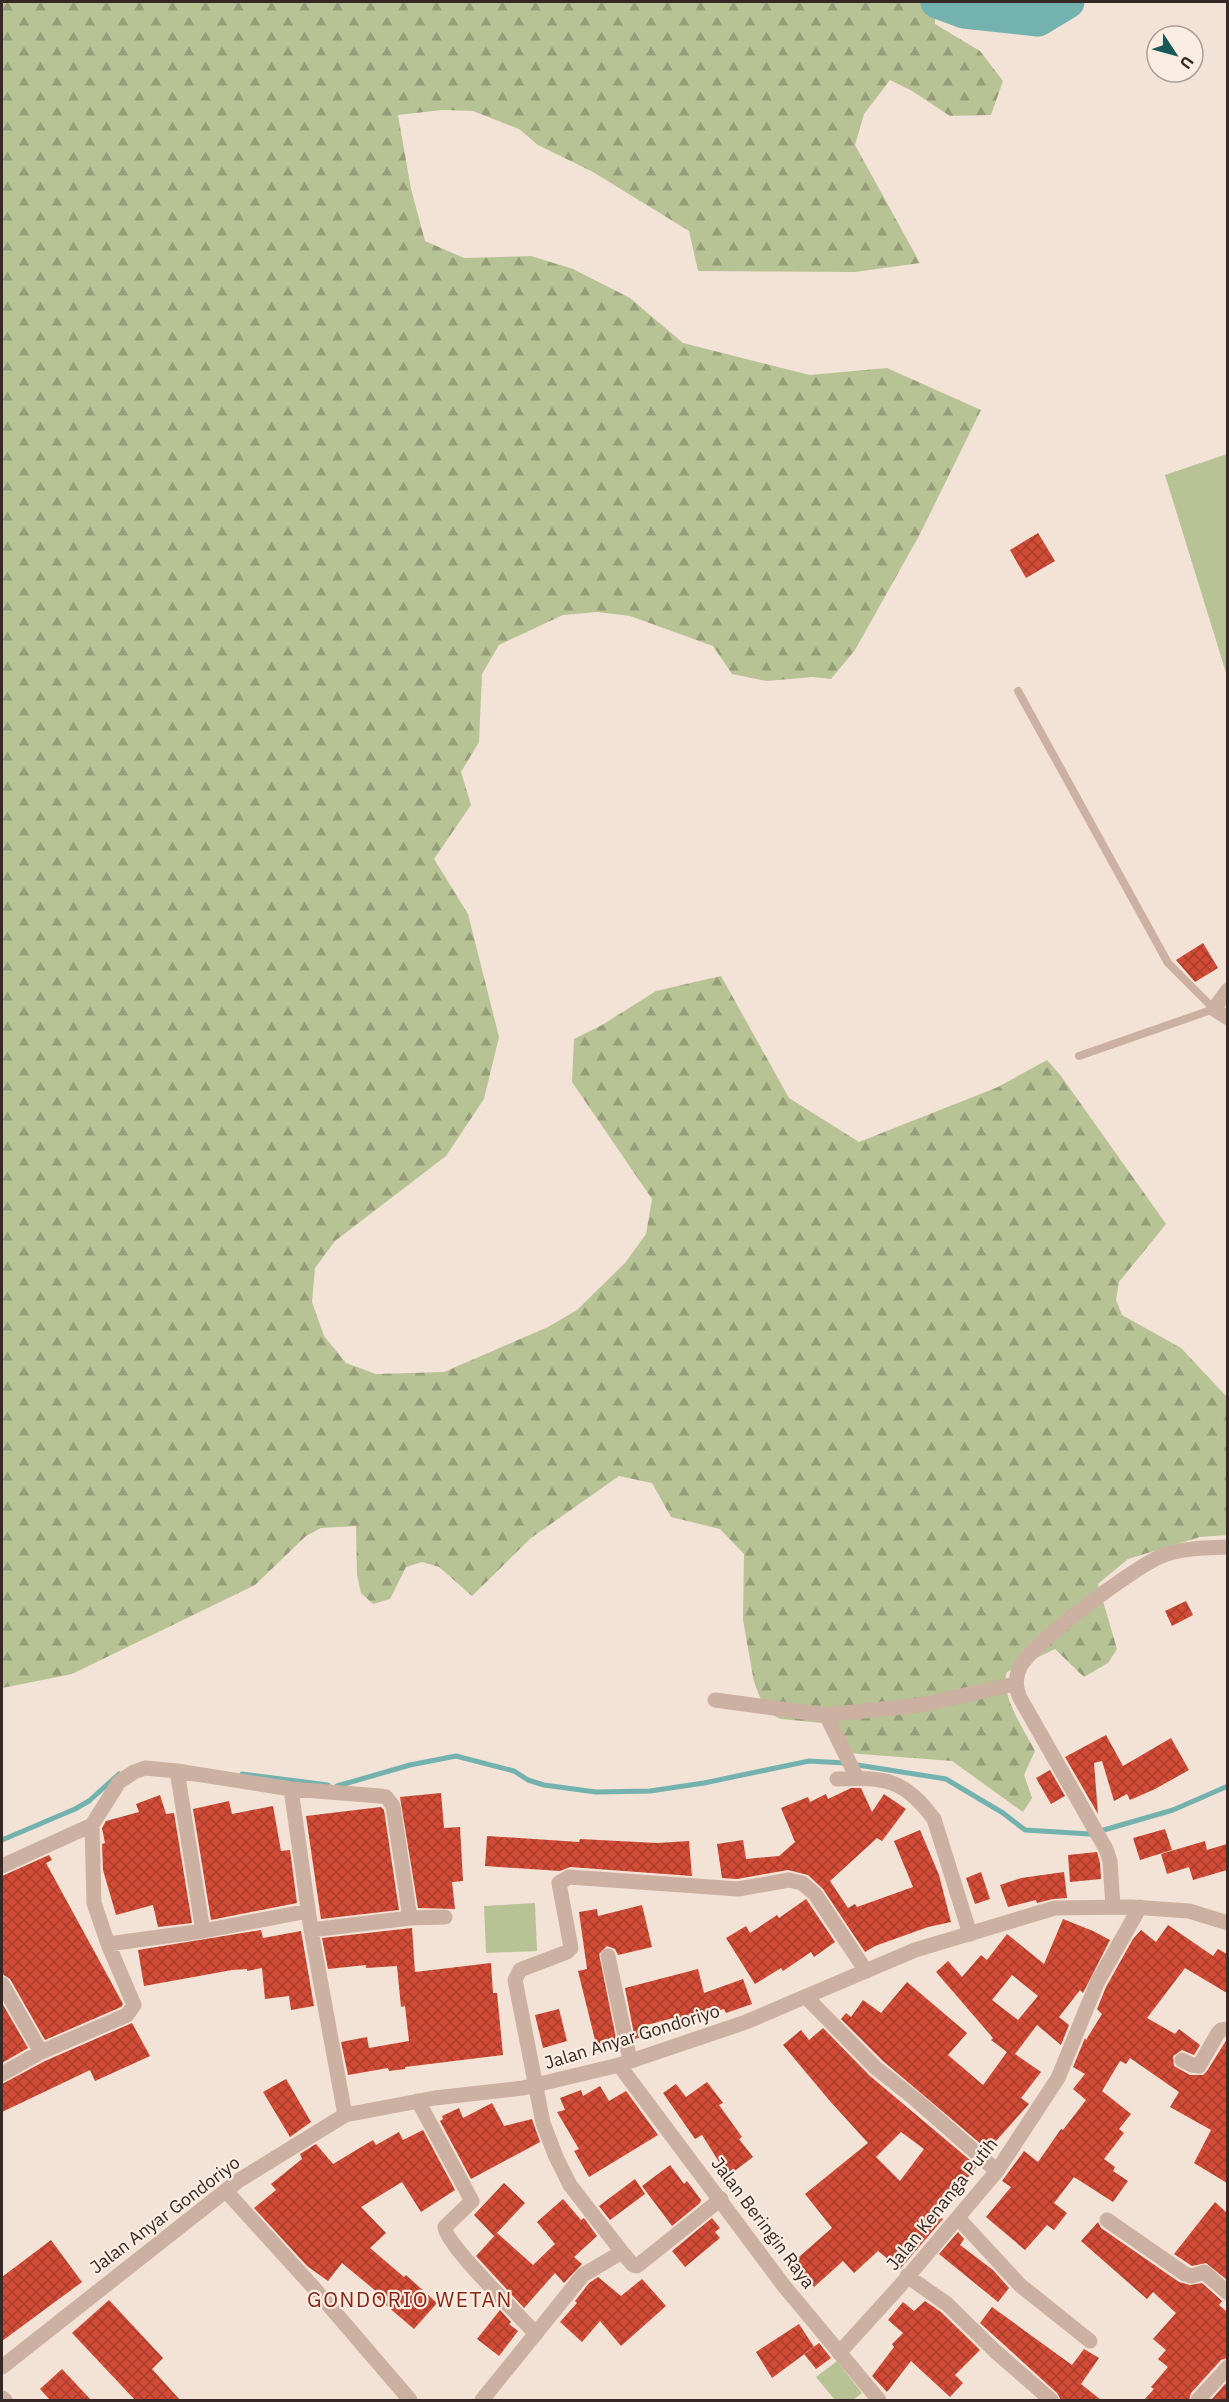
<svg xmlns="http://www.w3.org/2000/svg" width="1229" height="2402" font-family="'IBM Plex Sans',sans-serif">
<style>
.forest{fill:url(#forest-firs)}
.garden{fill:#b8c395}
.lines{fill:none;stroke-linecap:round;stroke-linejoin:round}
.stream{stroke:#73b2ae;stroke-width:5}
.river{stroke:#73b2ae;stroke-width:33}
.building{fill:url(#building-cross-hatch);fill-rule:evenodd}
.service{stroke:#ccb0a1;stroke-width:8}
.minor{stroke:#ccb0a1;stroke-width:15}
.tertiary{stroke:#ccb0a1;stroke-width:15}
.labels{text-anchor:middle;stroke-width:4.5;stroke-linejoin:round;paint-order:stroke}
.street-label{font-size:18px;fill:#352825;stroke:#faede2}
.quarter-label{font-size:21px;letter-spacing:1.5px;fill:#8b2617;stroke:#faede2}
</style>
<defs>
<pattern id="forest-firs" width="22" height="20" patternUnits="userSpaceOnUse" patternTransform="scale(1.5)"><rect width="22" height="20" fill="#b8c395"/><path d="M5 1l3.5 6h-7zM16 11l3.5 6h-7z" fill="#969e79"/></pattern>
<pattern id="building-cross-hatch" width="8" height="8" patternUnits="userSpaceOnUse" patternTransform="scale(1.5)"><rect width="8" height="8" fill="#d14b36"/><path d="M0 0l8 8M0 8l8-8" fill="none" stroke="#aa3e2d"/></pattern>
</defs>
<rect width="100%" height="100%" fill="#f3e2d6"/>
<!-- forest -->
<path class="forest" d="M2 2H935V24L980 51 1003 81 991 115 950 116 912 91 890 80 864 114 855 145 920 263 855 272 698 271 689 231 593 172 538 145 519 129 473 111 442 110 398 115 411 189 425 241 464 258 531 256 573 269 630 298 683 343 810 375 887 368 981 410 920 534 855 650 831 679 813 677 767 681 732 674 713 646 630 616 597 612 563 615 499 645 482 674 479 742 461 772 471 805 434 859 468 914 499 1037 484 1099 446 1156 335 1241 315 1268 312 1302 324 1336 346 1363 376 1374 444 1372 548 1327 577 1310 625 1263 646 1234 652 1199 572 1082 574 1039 602 1025 656 991 721 976 789 1098 859 1142 998 1087 1047 1060 1061 1076 1166 1224 1119 1282 1116 1300 1122 1315 1181 1348 1227 1397V1535L1200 1537 1128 1559 1098 1584 1117 1649 1108 1663 1084 1677 1055 1649 1007 1672C999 1694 1025 1731 1035 1751L1024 1775 1032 1798 1023 1812 952 1761 847 1753 832 1724 781 1719 766 1712 754 1682 743 1620 744 1554 720 1529 671 1517 652 1483 619 1476 531 1538 472 1596 439 1567 422 1562 406 1567 390 1599 373 1604 361 1593 357 1575 356 1526 321 1528 306 1536 255 1585 72 1674 2 1688Z"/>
<!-- garden -->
<path class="garden" d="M1227 454H1228L1227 676 1165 475Z
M535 1903 537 1951 486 1953 484 1906Z
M837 2361 862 2393 853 2400H835L816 2377Z"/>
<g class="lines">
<!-- stream -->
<path class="stream" d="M242 1774 328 1785
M337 1786 410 1765 456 1756 514 1771 528 1780 544 1785 596 1792 650 1791 704 1783 809 1761 845 1763 946 1779 1003 1813 1025 1830 1090 1834 1173 1810 1228 1786
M2 1840 75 1809 89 1801 119 1774"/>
<!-- river -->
<path class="river" d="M937 2 964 12 1038 20 1068 2"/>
</g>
<!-- building -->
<path class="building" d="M1038 533 1055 561 1026 578 1010 550Z
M1203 943 1218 968 1195 982 1176 960Z
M1186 1601 1193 1615 1172 1626 1165 1611Z
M1106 1735 1123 1766 1171 1738 1189 1770 1155 1789 1130 1800 1127 1794 1114 1801 1102 1761 1094 1763 1098 1814 1065 1757Z
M1050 1770 1065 1796 1051 1804 1036 1778Z
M851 1788H861L872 1812 884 1794 906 1809 882 1841 877 1838 830 1881 848 1908 855 1904 857 1907 913 1887 894 1841 920 1830 939 1875 951 1922 928 1927 875 1946 865 1952 823 1889 808 1875 788 1870 737 1879 722 1878 717 1844 743 1840 746 1859 779 1856 795 1842 781 1808 808 1797 810 1802 826 1794 828 1799Z
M441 1793 444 1828 460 1827 463 1881 452 1882 455 1909 418 1908 400 1797Z
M160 1795 166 1814 174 1813 192 1923 158 1927 153 1905 116 1915 103 1870 102 1844 105 1843 102 1828 106 1821 139 1812 136 1804Z
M229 1801 232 1814 273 1806 281 1851 290 1850 297 1903 211 1920 193 1809Z
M381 1807 384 1810 399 1910 321 1919 306 1816Z
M1165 1829 1172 1850 1140 1860 1133 1838Z
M487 1836 579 1842 580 1839 657 1843 689 1841 692 1876 570 1867 560 1871 485 1866Z
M1205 1841 1207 1850 1227 1844V1870L1193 1880 1189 1867 1167 1874 1161 1854Z
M1097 1852 1100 1863 1101 1879 1070 1882 1068 1855Z
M49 1855 52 1860 46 1863 123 2004 121 2007 45 2040 10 1979 2 1974V1876Z
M981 1872 990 1899 975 1904 966 1878Z
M1064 1872 1067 1898 1053 1899 1037 1903 1036 1900 1008 1907 1000 1885 1021 1878Z
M806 1899 835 1942 814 1957 811 1952 783 1971 781 1968 755 1984 726 1938 746 1926 750 1933 777 1915 779 1918Z
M642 1905 652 1947 618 1955 615 1949 607 1946 599 1954 617 2043 597 2048 578 1971 587 1969 579 1912 597 1909 598 1916Z
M1063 1919 1093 1931 1110 1940 1083 1993 1080 1990 1059 2017 1069 2025 1061 2045 1037 2025 1015 2054 1041 2072 1021 2098 1029 2104 988 2150 883 2061 841 2019 846 2013 851 2017 863 2000 881 2013 907 1982 967 2033 948 2055 983 2085 1007 2052 991 2040 993 2038 936 1972 948 1961 962 1977 981 1955 987 1960 1007 1934 1044 1964ZM1012 1975 1038 1996 1018 2020 992 2000Z
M1168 1925 1213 1956 1218 1949 1227 1954V1993L1185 1968 1147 2018 1175 2034 1179 2029 1200 2045 1194 2055 1182 2050 1173 2056 1174 2066 1190 2075H1203L1207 2071 1227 2039V2183L1194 2163 1211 2130 1170 2107 1179 2092 1130 2058 1126 2064 1120 2061 1102 2091 1131 2114 1119 2129 1124 2133 1104 2159 1115 2167 1113 2171 1128 2181 1113 2202 1074 2177 1054 2203 1067 2213 1054 2230 1047 2225 1025 2250 986 2217 1011 2187 1002 2181 1024 2151 1038 2162 1061 2129 1063 2130 1086 2100 1073 2089 1085 2074 1073 2067 1085 2038 1086 2040 1102 2014 1097 2009 1106 1987 1133 1939 1141 1930 1156 1942Z
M412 1928 415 1972 491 1963 493 1993H497L503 2055 405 2067V2069L389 2071 388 2068 348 2075 341 2042 367 2037 369 2048 409 2041 405 2006 401 2007 397 1966 366 1968V1965L328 1969 322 1938Z
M261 1930 263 1938 301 1931 314 2006 291 2010 289 1996 265 1999 262 1968 247 1971V1969L232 1970 144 1986 138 1950Z
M698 1969 704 1993 743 1979 752 2004 726 2013 724 2009 674 2022 673 2018 643 2026 646 2035 635 2039 625 1988Z
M2 2003 28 2048 2 2063Z
M559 2009 567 2041 543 2048 535 2015Z
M132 2023 150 2056 95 2081 90 2070 2 2112V2084L45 2061Z
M823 2028 870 2076 977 2166 938 2215 943 2219 900 2269 878 2251 854 2273 843 2261 814 2287 792 2263 832 2228 805 2194 868 2143 829 2100 783 2045 801 2030 809 2040ZM901 2132 924 2149 900 2181 876 2157Z
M286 2079 311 2122 290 2137 263 2092Z
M707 2082 723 2103 719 2105 742 2137 739 2139 753 2157 728 2176 702 2135 695 2139 663 2093 676 2084 686 2097Z
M600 2086 609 2101 626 2091 658 2135 589 2177 574 2151 579 2149 557 2112 565 2110 560 2098 581 2090 583 2096Z
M492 2103 504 2126 532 2119 540 2142 471 2179 440 2121 443 2119 442 2116 459 2108 463 2118Z
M423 2130 455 2190 421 2212 402 2182 361 2207 386 2233 370 2248 404 2277 406 2275 437 2303 414 2329 374 2295 377 2292 342 2263 328 2281 307 2266 254 2208 276 2190 271 2184 302 2159 300 2154 316 2144 333 2164 373 2140 376 2145 399 2132 403 2140Z
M670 2165 684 2184 687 2181 701 2200 700 2203 672 2226 642 2186Z
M635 2179 645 2194 610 2220 599 2206Z
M504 2183 525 2203 494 2236 474 2215Z
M563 2199 581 2220 584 2218 597 2236 574 2257 582 2264 564 2283 555 2273 524 2308 476 2256 497 2233 533 2265 555 2244 537 2222Z
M1215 2202 1227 2213V2280L1206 2263 1192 2266 1174 2254Z
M712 2218 720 2228 715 2232 720 2238 685 2267 672 2251Z
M1098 2222 1101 2228 1179 2282 1190 2285 1202 2283 1222 2301 1219 2305 1227 2312V2358L1221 2360 1191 2393 1189 2400H1144L1154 2389 1151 2387 1168 2367 1158 2359 1166 2350 1153 2339 1176 2313 1153 2292 1147 2299 1081 2241Z
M958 2232 964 2239 960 2245 993 2270 1009 2288 998 2302 939 2254Z
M51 2240 82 2282 2 2341V2277Z
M598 2277 621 2296 642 2279 666 2306 621 2346 600 2321 582 2342 560 2322 577 2303 575 2301 589 2283Z
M109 2300 163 2358 152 2369 180 2400H135L72 2333Z
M925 2301 941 2312 980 2350 955 2375 963 2383 950 2397 911 2361 887 2392 872 2376 894 2347 892 2344 903 2333 888 2320 903 2302 914 2311Z
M992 2307 1072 2365 1084 2349 1099 2358 1081 2384 1101 2400H1061L1057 2393 980 2323Z
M500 2310 511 2322 509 2324 518 2331 499 2356 477 2339Z
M799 2324 814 2347 772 2378 756 2352Z
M819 2343 831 2358 816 2369 804 2354Z
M62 2369 91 2400H50L40 2389Z
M1227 2382V2400H1211Z"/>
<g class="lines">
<!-- service -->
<path class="service" d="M1018 691 1168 963 1214 1009 1079 1056"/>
<!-- minor -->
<path class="minor" d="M1228 990 1214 1009 1228 1018
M715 1700 826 1715 920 1705 1015 1684
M826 1715 857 1778
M177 1771 203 1931
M837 1779C886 1777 904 1779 934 1819L970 1934
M291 1789 311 1930 345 2115
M2 1866 92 1825 119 1782 134 1772 145 1768 177 1771 291 1789 380 1796 386 1797 393 1806 410 1918
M1113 1907 1110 1861 1106 1849 1020 1698C1015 1687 1015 1678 1020 1667 1032 1643 1138 1564 1164 1555 1184 1548 1206 1548 1228 1547
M311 1930 410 1918 445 1917
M108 1944 203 1931 308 1911
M608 1956 630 2060
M2 1984 41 2052
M806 1997 876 2068 915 2099 997 2171
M1182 2060 1192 2065 1199 2066 1218 2033 1221 2030 1228 2029
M2 2074 41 2052 127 2015 134 2005 108 1944 94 1903 92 1825
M418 2101 472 2201 445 2227C444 2243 521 2317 536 2334
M226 2191 314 2288 410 2400
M721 2199 637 2266 633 2265 622 2252 570 2185 556 2157 543 2123 515 1980 520 1970 525 1968 567 1952 571 1948 559 1883 569 1877 738 1889 789 1880 802 1883 815 1894 866 1971
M958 2218 1020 2285 1090 2341
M1107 2220 1185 2274 1192 2276 1204 2272 1228 2293
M907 2276 947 2304 995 2351 1051 2400
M839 2353 899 2287 997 2171 1058 2078 1097 1983 1140 1907
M2 2398 5 2400
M482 2400 583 2275 622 2252
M1198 2400 1228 2367"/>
<!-- tertiary -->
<path class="tertiary" d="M619 2065 784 2286 879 2400
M2 2367 238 2181 345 2115 435 2098 523 2088 619 2065 746 2022 915 1950 1055 1908 1131 1907 1189 1911 1228 1923"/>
</g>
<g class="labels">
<!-- street labels -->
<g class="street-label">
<text transform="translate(632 2037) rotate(-17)" y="6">Jalan Anyar Gondoriyo</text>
<text transform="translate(942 2204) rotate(-51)" y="6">Jalan Kenanga Putih</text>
<text transform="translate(165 2215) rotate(-37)" y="6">Jalan Anyar Gondoriyo</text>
<text transform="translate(763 2223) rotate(53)" y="6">Jalan Beringin Raya</text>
</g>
<!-- quarter labels -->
<g class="quarter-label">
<text x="410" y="2307">GONDORIO WETAN</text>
</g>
</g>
<!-- border -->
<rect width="1229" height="2402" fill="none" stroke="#352825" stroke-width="6"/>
<!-- north arrow -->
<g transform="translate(1175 54) rotate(126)"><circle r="28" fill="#faede2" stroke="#ab9e96" stroke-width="1.5"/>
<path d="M0-4.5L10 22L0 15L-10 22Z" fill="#175a57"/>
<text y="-9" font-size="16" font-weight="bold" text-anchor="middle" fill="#352825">U</text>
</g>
</svg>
